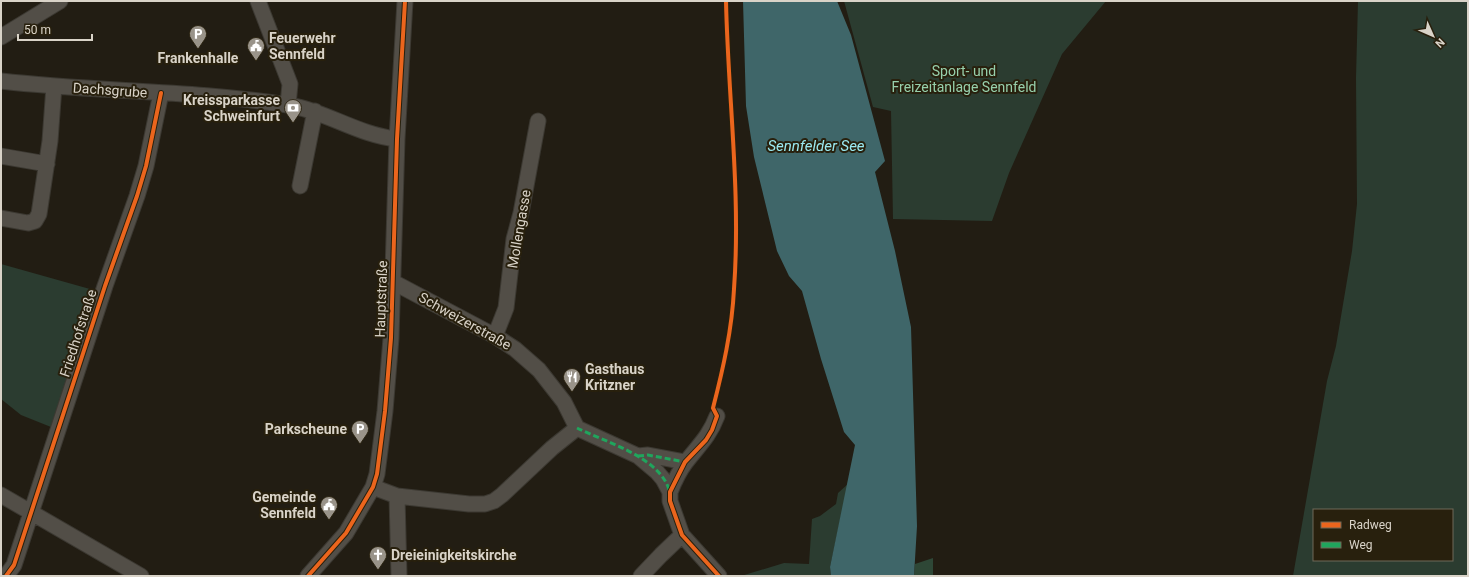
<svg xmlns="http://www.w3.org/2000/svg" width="1469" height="577" font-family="Roboto,sans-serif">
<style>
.green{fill:#2b3c30;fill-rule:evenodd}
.forest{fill:#2e4736}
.water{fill:#3f6669}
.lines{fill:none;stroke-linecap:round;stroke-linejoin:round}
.minor-casing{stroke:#3c3932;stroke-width:17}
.minor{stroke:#524e47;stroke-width:15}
.quiet{stroke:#20a55d;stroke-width:3;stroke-dasharray:6 3;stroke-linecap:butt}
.cycleway-casing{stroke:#28200d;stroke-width:6}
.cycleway{stroke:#eb651d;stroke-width:4}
.labels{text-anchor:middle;stroke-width:4;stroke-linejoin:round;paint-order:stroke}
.poi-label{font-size:14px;font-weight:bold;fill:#d9d3c8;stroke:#28200d;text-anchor:start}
.park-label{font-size:14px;fill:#97d0ac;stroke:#28200d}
.street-label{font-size:14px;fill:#d9d3c8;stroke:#28200d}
.water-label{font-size:15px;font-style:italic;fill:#9ae9f1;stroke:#28200d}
</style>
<rect width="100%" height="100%" fill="#221d13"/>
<!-- green -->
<path class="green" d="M844 1H1106L1062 54 1009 173 992 221 893 219 891 111 873 107Z
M1358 1H1468V576H1293L1327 381 1336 346 1352 251 1357 204 1356 78ZM1314 510H1452V560H1314Z
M1 264 97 291 51 427 21 415 1 399Z
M848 484 830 567 831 576H741L784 563 809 564 812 519 820 516 836 504 838 493Z"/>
<!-- forest -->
<path class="forest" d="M933 558V576H914L915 564Z"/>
<!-- water -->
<path class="water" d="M743 1H837L851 35 885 161 875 172 895 251 911 327 917 526 914 576H831L830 567 855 445 844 432 821 359 802 291 789 276 777 251 754 157 746 106Z"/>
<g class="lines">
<defs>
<path id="minor" d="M258 1 290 84 288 105
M1 37 60 1
M1 81C96 92 193 90 288 105 326 111 358 135 397 139
M1 156 47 164
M300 186 315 111
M1 218 28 223 35 221 39 214 50 141 54 86
M393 282 495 336 515 349 539 370 564 402 577 428 638 456 657 472 663 479 670 492V501L682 535 719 576
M495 336 506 308 514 239 521 213 538 121
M638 456 648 455 685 462
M373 487 397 496 469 504H485L494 501 502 495 552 448 577 428
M670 492C674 482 679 471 686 462 699 445 709 437 717 416
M1 495 141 576
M397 496 399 576
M6 576 14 565 105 286 137 196 146 166 161 93
M308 576 346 533 373 487 377 474 385 411 391 338 397 139 405 1
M641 576 661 555 682 535"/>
</defs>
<!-- minor casing -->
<use href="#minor" class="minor-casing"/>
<!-- minor -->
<use href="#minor" class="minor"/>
<!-- quiet -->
<path class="quiet" d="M577 428C605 442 664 458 670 494
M638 456 648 455 685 462"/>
<defs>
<path id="cycleway" d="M6 576 14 565 105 286 137 196 146 166 161 93
M308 576 346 533 373 487 377 474 385 411 391 338 397 139 405 1
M719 576 682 535 670 501V492L685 462 706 440 712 430 717 416 713 408C723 369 732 330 734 289 741 193 728 97 726 1"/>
</defs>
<!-- cycleway casing -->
<use href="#cycleway" class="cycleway-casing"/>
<!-- cycleway -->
<use href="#cycleway" class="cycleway"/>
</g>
<!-- icons -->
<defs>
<symbol id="parking-pin" viewBox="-11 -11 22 30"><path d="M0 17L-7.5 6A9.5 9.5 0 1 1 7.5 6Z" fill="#999389" stroke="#28200d"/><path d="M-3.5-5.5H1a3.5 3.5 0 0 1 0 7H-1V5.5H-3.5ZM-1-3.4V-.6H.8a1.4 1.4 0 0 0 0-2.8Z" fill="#fff"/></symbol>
<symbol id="civic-pin" viewBox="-11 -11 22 30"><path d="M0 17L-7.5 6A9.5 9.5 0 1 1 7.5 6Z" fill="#999389" stroke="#28200d"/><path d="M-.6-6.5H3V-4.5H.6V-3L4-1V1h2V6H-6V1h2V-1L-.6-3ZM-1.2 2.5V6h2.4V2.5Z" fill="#fff"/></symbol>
<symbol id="bank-pin" viewBox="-11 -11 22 30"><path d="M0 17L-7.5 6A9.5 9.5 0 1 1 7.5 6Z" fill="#999389" stroke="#28200d"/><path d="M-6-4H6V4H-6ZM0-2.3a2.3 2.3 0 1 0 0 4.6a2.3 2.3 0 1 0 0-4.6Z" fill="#fff"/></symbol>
<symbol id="restaurant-pin" viewBox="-11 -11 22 30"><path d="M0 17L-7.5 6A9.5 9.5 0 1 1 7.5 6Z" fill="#999389" stroke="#28200d"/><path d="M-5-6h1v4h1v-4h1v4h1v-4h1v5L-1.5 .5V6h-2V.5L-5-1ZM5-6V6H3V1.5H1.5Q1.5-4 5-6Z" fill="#fff"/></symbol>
<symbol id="church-pin" viewBox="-11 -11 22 30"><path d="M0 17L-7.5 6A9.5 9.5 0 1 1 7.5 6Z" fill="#999389" stroke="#28200d"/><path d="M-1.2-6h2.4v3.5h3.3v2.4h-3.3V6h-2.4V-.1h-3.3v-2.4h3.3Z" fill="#fff"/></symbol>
</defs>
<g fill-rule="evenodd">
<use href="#parking-pin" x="188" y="24" width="20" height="27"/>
<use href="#civic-pin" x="246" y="36" width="20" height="27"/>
<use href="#bank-pin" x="283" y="98" width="20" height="27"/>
<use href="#restaurant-pin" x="562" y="367" width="20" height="27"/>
<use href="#parking-pin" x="350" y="419" width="20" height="27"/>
<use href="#civic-pin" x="319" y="495" width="20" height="27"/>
<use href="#church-pin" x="368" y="545" width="20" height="27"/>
</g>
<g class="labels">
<!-- poi labels -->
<g class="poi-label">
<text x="269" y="43">Feuerwehr<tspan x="269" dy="16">Sennfeld</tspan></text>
<text x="198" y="63" text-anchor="middle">Frankenhalle</text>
<text x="280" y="105" text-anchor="end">Kreissparkasse<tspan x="280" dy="16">Schweinfurt</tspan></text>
<text x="585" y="374">Gasthaus<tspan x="585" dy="16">Kritzner</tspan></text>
<text x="347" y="434" text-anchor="end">Parkscheune</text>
<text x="316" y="502" text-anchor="end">Gemeinde<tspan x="316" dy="16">Sennfeld</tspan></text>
<text x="391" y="560">Dreieinigkeitskirche</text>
</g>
<!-- park labels -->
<g class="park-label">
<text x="964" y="76">Sport- und<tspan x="964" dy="16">Freizeitanlage Sennfeld</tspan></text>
</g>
<!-- street labels -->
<g class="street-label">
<text transform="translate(110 90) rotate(4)" y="5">Dachsgrube</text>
<text transform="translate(519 229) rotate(-80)" y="5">Mollengasse</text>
<text transform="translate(381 299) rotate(-88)" y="5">Hauptstraße</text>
<text transform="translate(465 321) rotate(29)" y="5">Schweizerstraße</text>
<text transform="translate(78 333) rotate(-72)" y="5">Friedhofstraße</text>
</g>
<!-- water labels -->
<g class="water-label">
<text x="816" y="151">Sennfelder See</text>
</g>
</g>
<!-- border -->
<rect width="1469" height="577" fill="none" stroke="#d9d3c8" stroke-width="4"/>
<!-- legend -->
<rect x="1313" y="509" width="140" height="52" fill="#28200d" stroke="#6f6858"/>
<rect x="1321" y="522" width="20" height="6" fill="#eb651d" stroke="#6f6858"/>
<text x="1349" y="529" font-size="12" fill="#d9d3c8">Radweg</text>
<rect x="1321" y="542" width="20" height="6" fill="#20a55d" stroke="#6f6858"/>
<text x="1349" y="549" font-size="12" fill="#d9d3c8">Weg</text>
<!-- north arrow -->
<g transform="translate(1433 36) rotate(135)" stroke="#28200d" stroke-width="3" paint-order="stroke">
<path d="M0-3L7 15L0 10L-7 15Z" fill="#d9d3c8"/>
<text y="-6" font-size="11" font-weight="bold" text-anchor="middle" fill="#d9d3c8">N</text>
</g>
<!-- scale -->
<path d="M18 34v6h74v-6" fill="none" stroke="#d9d3c8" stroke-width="2"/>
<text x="24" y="34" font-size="12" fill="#d9d3c8" stroke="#28200d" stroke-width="3" paint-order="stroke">50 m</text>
</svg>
